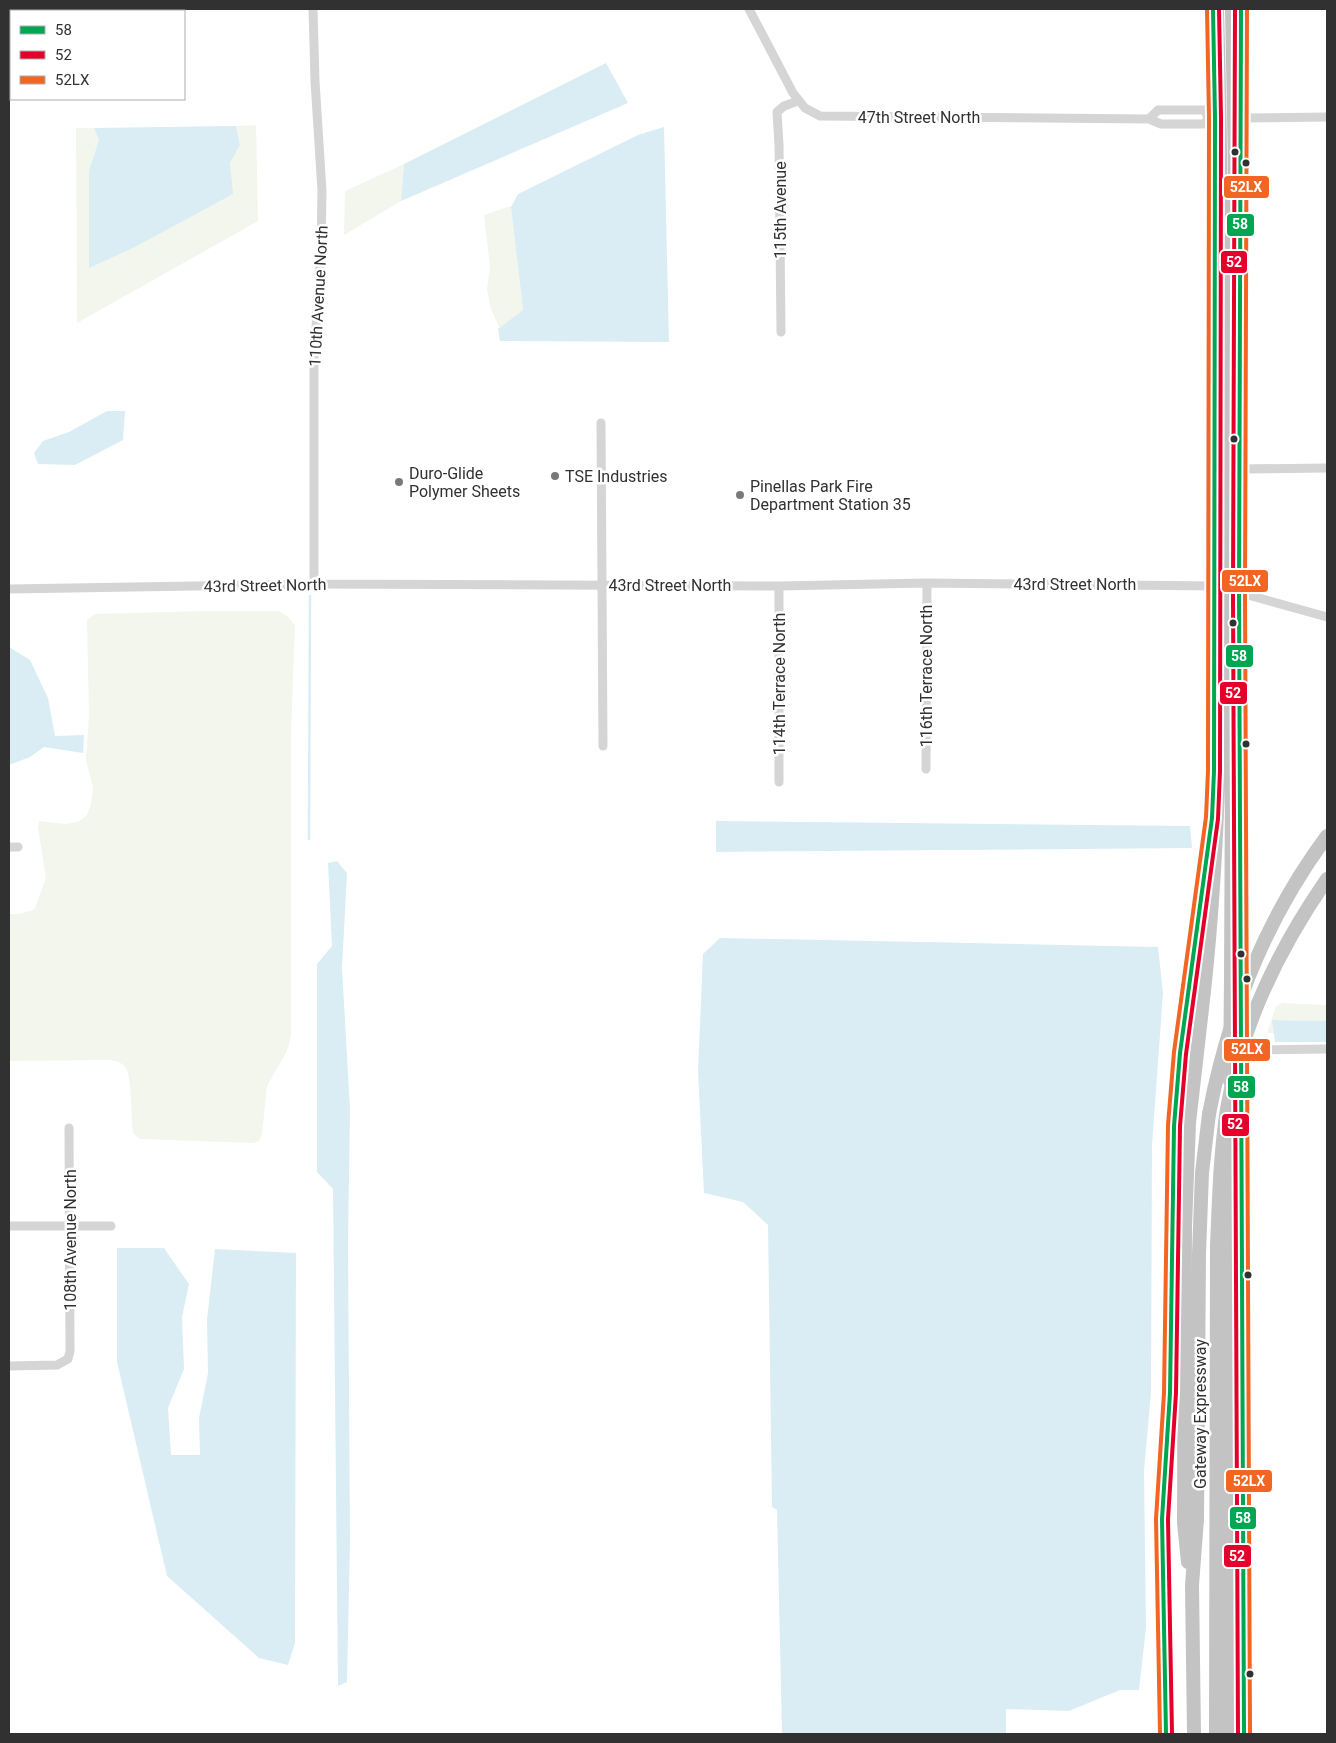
<svg xmlns="http://www.w3.org/2000/svg" width="1336" height="1743" font-family="Roboto,sans-serif">
<style>
.green{fill:#f3f6ed}
.water{fill:#daedf4}
.lines{fill:none;stroke-linecap:round;stroke-linejoin:round}
.stream{stroke:#daedf4;stroke-width:2.5}
.minor{stroke:#d5d5d5;stroke-width:9}
.major{stroke:#c9c9c9;stroke-width:11}
.highway{stroke:#c3c3c3;stroke-width:14}
.highway-bridge{stroke:#c3c3c3;stroke-width:14}
.bus-1-casing{stroke:#fff;stroke-width:8}
.bus-2-casing{stroke:#fff;stroke-width:8}
.bus-3-casing{stroke:#fff;stroke-width:8}
.bus-1{stroke:#00a651;stroke-width:4}
.bus-2{stroke:#e4002b;stroke-width:4}
.bus-3{stroke:#f26522;stroke-width:4}
.bus-dot{fill:#313131;stroke:#fff;stroke-width:2}
.poi-dot{fill:#797979;stroke:#fff;stroke-width:2}
.labels{text-anchor:middle;stroke-width:5;stroke-linejoin:round;paint-order:stroke}
.street-label{font-size:16px;fill:#313131;stroke:#fff}
.poi-label{font-size:16px;fill:#313131;stroke:#fff;text-anchor:start}
.line-badge{stroke:#fff;stroke-width:2}
.badge-label{font-size:14px;text-anchor:middle;font-weight:bold;fill:#fff}
</style>
<rect width="100%" height="100%" fill="#fff"/>
<!-- green -->
<path class="green" d="M256 125 258 221 77 323 76 128H94L99 140 89 170 230 163 240 144 236 126Z
M404 164 401 201 344 235 345 191Z
M511 206 523 311 500 329 491 309 487 289 490 267 484 215Z
M204 611H279L288 617 295 625 291 733V1036L287 1051 267 1086 262 1135 259 1141 253 1143 140 1139 133 1133C131 1119 132 1074 125 1067 120 1061 115 1061 108 1060L9 1061V914H19L34 910 46 878 38 828 39 821 65 824 78 822 87 815 91 804 93 788 86 760 89 716 87 620 95 614Z
M1282 1003 1327 1005V1021L1273 1020 1274 1033H1267L1276 1006Z"/>
<!-- water -->
<path class="water" d="M606 63 628 103 401 201 404 164Z
M236 126 240 145 230 163 233 194 135 247 89 268V170L99 140 94 128Z
M664 127 669 342 500 341 498 329 523 310 511 207 518 194 638 135Z
M107 411H125L123 440 75 465 38 464 34 453 43 441 69 432Z
M9 647 30 660 48 698 55 736 84 735 83 753 44 747 30 757 9 765Z
M716 821 1190 826 1192 848 716 852Z
M337 861 347 873 342 968 350 1109 348 1243 350 1541 347 1682 338 1686 333 1189 317 1172V964L332 946 328 863Z
M720 938 1158 947 1163 993 1152 1146 1151 1392 1144 1471 1146 1628 1139 1690H1120L1069 1711 1006 1709V1734H782L777 1510 772 1507 768 1225 743 1202 704 1193 698 1071 703 954Z
M1272 1020 1327 1021V1042H1275Z
M117 1248H164L189 1284 182 1317 184 1369 168 1408 171 1455H200L199 1418 208 1373 207 1320 215 1249 296 1253 295 1643 288 1665 259 1658 167 1576 117 1362Z"/>
<g class="lines">
<!-- stream -->
<path class="stream" d="M309 839 310 596"/>
<!-- minor -->
<path class="minor" d="M313 9 315 81 322 191 321 248 314 360V584
M749 9 793 93 805 108 820 116 1149 119 1158 110H1204L1209 118
M1241 118 1327 117
M1149 119 1161 124H1204L1209 118
M781 332 779 145 777 112 784 106 798 101
M601 423 603 746
M1239 469 1327 468
M779 586V782
M9 589 314 584 779 586 927 583 1218 586
M1230 590 1327 617
M926 769 927 583
M9 847H18
M1240 1050 1327 1049
M9 1226H111
M9 1366 57 1365 68 1359 70 1351 69 1128"/>
<!-- major -->
<path class="major" d="M1241 9V139
M1214 654 1215 288
M1239 665 1240 1047
M1241 1063 1244 1734
M1166 1734 1162 1519 1170 1393 1174 1126 1180 1053 1210 830"/>
<!-- highway -->
<path class="highway" d="M1230 1081 1231 979
M1188 1562 1184 1523 1185 1226 1189 1123 1204 991
M1194 1734 1192 1585 1197 1519 1199 1254 1202 1173 1209 1114
M1216 1734 1217 1246
M1228 1734 1230 1123"/>
<!-- highway-bridge -->
<path class="highway-bridge" d="M1231 979 1235 170 1232 9
M1204 991C1220 844 1221 696 1222 547 1223 368 1222 188 1217 9
M1209 1114C1228 1015 1266 918 1327 836
M1217 1246C1219 1200 1220 1154 1227 1109 1241 1026 1280 947 1327 879"/>
<defs>
<path id="bus-1" d="M1241 9 1239 594 1244 1734
M1166 1734 1162 1519 1170 1393 1174 1126 1180 1053 1212 818 1214 771 1215 118 1213 9"/>
<path id="bus-2" d="M1235 9 1233 594 1238 1734
M1172 1734 1168 1519 1176 1393 1180 1126 1186 1054 1218 819 1220 771 1221 118 1219 9"/>
<path id="bus-3" d="M1247 9 1245 594 1250 1734
M1160 1734 1156 1519 1164 1393 1168 1125 1174 1052 1206 817 1208 771 1209 118 1207 9"/>
</defs>
<!-- bus-1 casing -->
<use href="#bus-1" class="bus-1-casing"/>
<!-- bus-2 casing -->
<use href="#bus-2" class="bus-2-casing"/>
<!-- bus-3 casing -->
<use href="#bus-3" class="bus-3-casing"/>
<!-- bus-1 -->
<use href="#bus-1" class="bus-1"/>
<!-- bus-2 -->
<use href="#bus-2" class="bus-2"/>
<!-- bus-3 -->
<use href="#bus-3" class="bus-3"/>
</g>
<!-- markers -->
<g class="bus-dot">
<circle cx="1235" cy="152" r="4.5"/>
<circle cx="1246" cy="163" r="4.5"/>
<circle cx="1234" cy="439" r="4.5"/>
<circle cx="1233" cy="623" r="4.5"/>
<circle cx="1246" cy="744" r="4.5"/>
<circle cx="1241" cy="954" r="4.5"/>
<circle cx="1247" cy="979" r="4.5"/>
<circle cx="1248" cy="1275" r="4.5"/>
<circle cx="1250" cy="1674" r="4.5"/>
</g>
<g class="poi-dot">
<circle cx="555" cy="476" r="5"/>
<circle cx="399" cy="482" r="5"/>
<circle cx="740" cy="495" r="5"/>
</g>
<g class="labels">
<!-- street labels -->
<g class="street-label">
<text x="919" y="123">47th Street North</text>
<text transform="translate(780 210) rotate(-90)" y="6">115th Avenue</text>
<text transform="translate(318 296) rotate(-87)" y="6">110th Avenue North</text>
<text x="1075" y="590">43rd Street North</text>
<text transform="translate(265 585) rotate(-1)" y="6">43rd Street North</text>
<text x="670" y="591">43rd Street North</text>
<text transform="translate(926 676) rotate(-90)" y="6">116th Terrace North</text>
<text transform="translate(779 684) rotate(-90)" y="6">114th Terrace North</text>
<text transform="translate(70 1240) rotate(-90)" y="6">108th Avenue North</text>
<text transform="translate(1200 1414) rotate(-90)" y="6">Gateway Expressway</text>
</g>
<!-- poi labels -->
<g class="poi-label">
<text x="409" y="479">Duro-Glide<tspan x="409" dy="18">Polymer Sheets</tspan></text>
<text x="565" y="482">TSE Industries</text>
<text x="750" y="492">Pinellas Park Fire<tspan x="750" dy="18">Department Station 35</tspan></text>
</g>
</g>
<g class="line-badge">
<rect x="1223" y="175" width="47" height="24" rx="5" fill="#f26522"/>
<rect x="1226" y="213" width="29" height="24" rx="5" fill="#00a651"/>
<rect x="1220" y="250" width="28" height="24" rx="5" fill="#e4002b"/>
<rect x="1221" y="569" width="48" height="24" rx="5" fill="#f26522"/>
<rect x="1225" y="644" width="29" height="24" rx="5" fill="#00a651"/>
<rect x="1219" y="681" width="29" height="24" rx="5" fill="#e4002b"/>
<rect x="1223" y="1038" width="48" height="24" rx="5" fill="#f26522"/>
<rect x="1227" y="1075" width="29" height="24" rx="5" fill="#00a651"/>
<rect x="1221" y="1113" width="29" height="24" rx="5" fill="#e4002b"/>
<rect x="1225" y="1469" width="48" height="24" rx="5" fill="#f26522"/>
<rect x="1229" y="1506" width="28" height="24" rx="5" fill="#00a651"/>
<rect x="1223" y="1544" width="29" height="24" rx="5" fill="#e4002b"/>
</g>
<g class="badge-label">
<text x="1246" y="192">52LX</text>
<text x="1240" y="229">58</text>
<text x="1234" y="267">52</text>
<text x="1245" y="586">52LX</text>
<text x="1239" y="661">58</text>
<text x="1233" y="698">52</text>
<text x="1247" y="1054">52LX</text>
<text x="1241" y="1092">58</text>
<text x="1235" y="1129">52</text>
<text x="1249" y="1486">52LX</text>
<text x="1243" y="1523">58</text>
<text x="1237" y="1561">52</text>
</g>
<!-- border -->
<rect width="1336" height="1743" fill="none" stroke="#313131" stroke-width="20"/>
<!-- legend -->
<rect x="10" y="10" width="175" height="90" fill="#ffffff" stroke="#adadad"/>
<rect x="20" y="26" width="25" height="8" fill="#00a651" stroke="#adadad"/>
<text x="55" y="35" font-size="15" fill="#313131">58</text>
<rect x="20" y="51" width="25" height="8" fill="#e4002b" stroke="#adadad"/>
<text x="55" y="60" font-size="15" fill="#313131">52</text>
<rect x="20" y="76" width="25" height="8" fill="#f26522" stroke="#adadad"/>
<text x="55" y="85" font-size="15" fill="#313131">52LX</text>
</svg>
